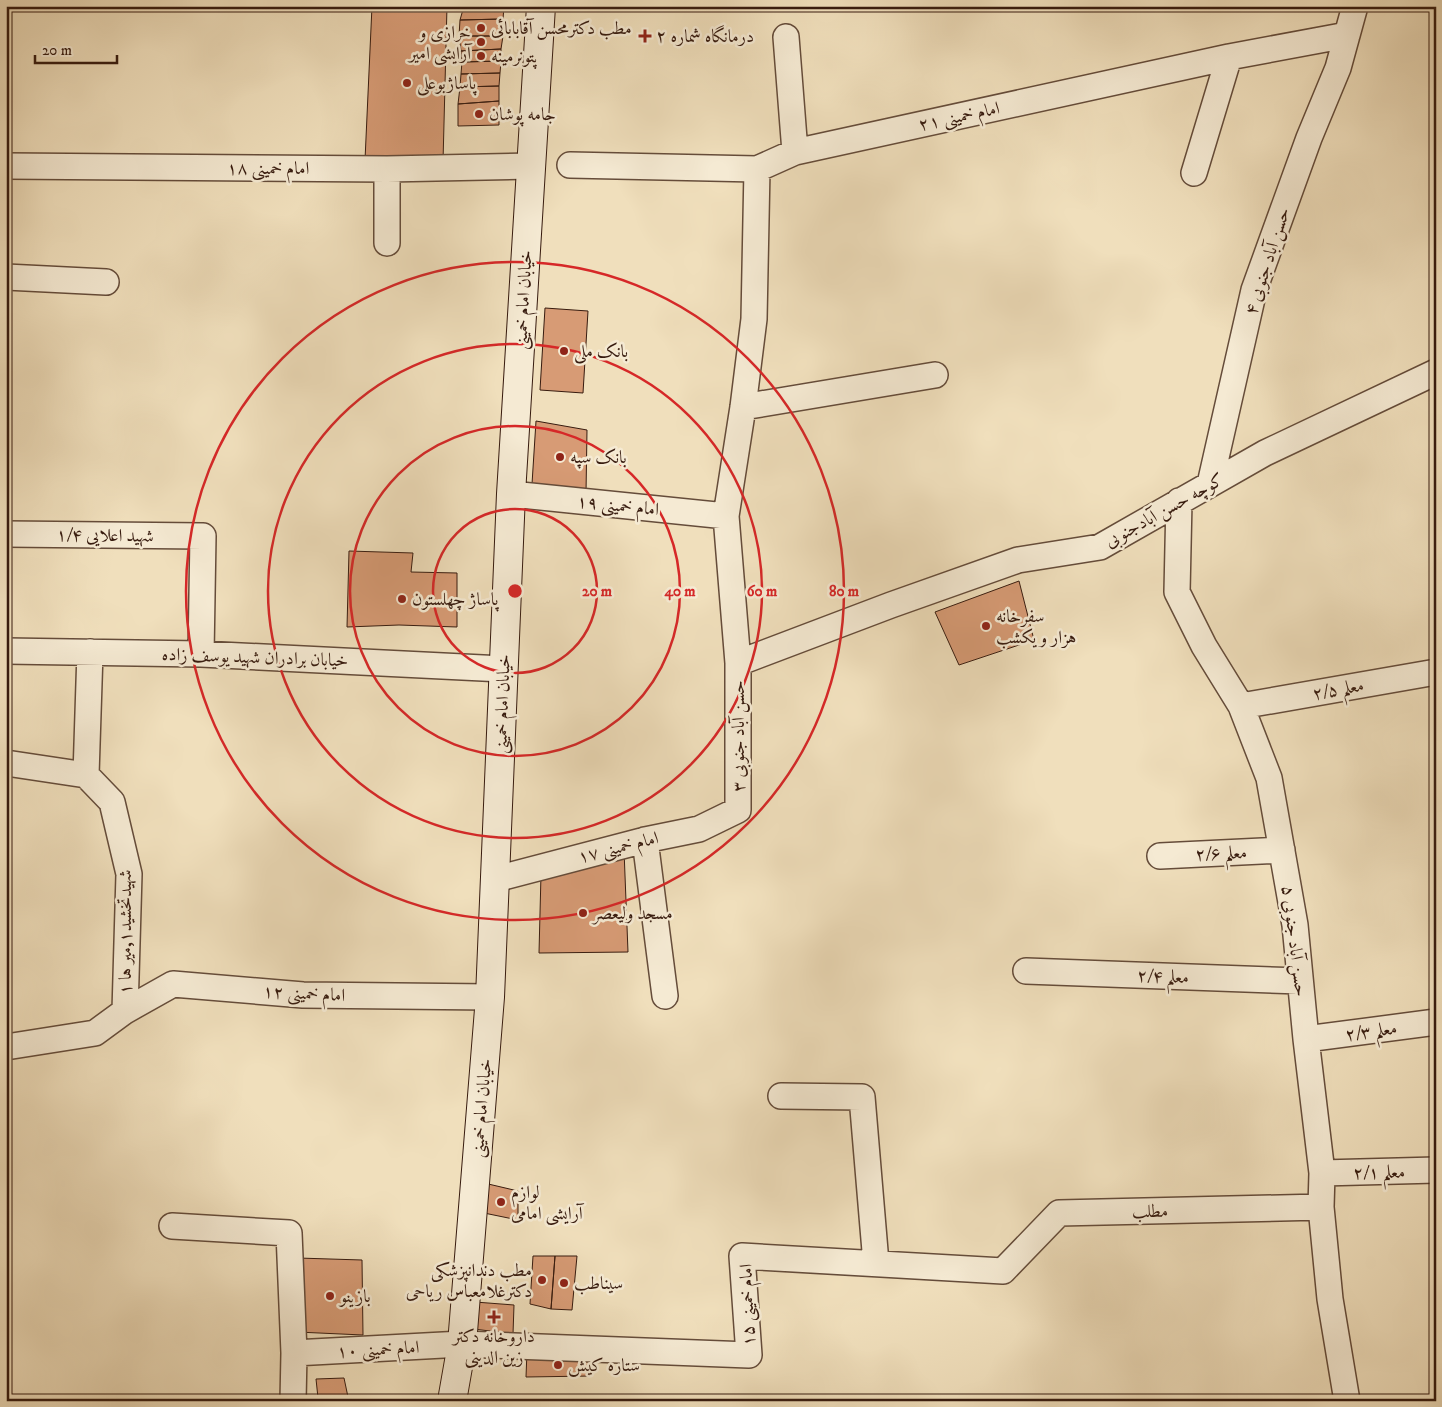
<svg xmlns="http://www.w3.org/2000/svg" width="1442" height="1407" font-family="'IM FELL DW Pica',Amiri,serif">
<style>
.building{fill:#d79b75;stroke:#371b0f}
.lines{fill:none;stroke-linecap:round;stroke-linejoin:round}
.street-casing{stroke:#654c3a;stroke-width:28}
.secondary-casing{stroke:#371b0f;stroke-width:30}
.street{stroke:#f5ead3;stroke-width:25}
.secondary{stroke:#f5ead3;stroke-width:28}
.ring{fill:none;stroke:#d62828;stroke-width:2.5}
.poi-dot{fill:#8f2418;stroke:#f5ead3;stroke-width:2}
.labels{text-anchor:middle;stroke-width:5;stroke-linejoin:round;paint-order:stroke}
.poi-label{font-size:18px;fill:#371b0f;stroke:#f5ead3;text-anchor:start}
.street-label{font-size:18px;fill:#371b0f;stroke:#f5ead3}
.centre{fill:#d62828;stroke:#f5ead3;stroke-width:2.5}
.ring-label{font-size:15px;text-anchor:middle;font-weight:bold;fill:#d62828;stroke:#f5ead3;stroke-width:5;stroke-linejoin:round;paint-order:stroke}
</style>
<rect width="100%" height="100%" fill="#f0dfbc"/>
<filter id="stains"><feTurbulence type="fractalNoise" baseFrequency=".004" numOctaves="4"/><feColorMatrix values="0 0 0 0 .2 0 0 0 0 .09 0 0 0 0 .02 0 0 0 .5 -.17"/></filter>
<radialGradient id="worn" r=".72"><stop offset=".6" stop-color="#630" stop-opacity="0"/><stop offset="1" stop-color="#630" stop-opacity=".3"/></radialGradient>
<!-- building -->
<path class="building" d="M372 6H447L443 162 365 160Z
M464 6H504L503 19 460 20Z
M503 19V36H459L460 20Z
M459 36H503L501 49 461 51Z
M501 49V61L462 62 461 51Z
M501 61 500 73 461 74 462 62Z
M500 73 499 86 460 87 461 74Z
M499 86V101L458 104 460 87Z
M499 101V125L458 126V104Z
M545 308 588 311 583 393 540 390Z
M536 421 587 430 586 493 532 484Z
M349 551 413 553 411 572 457 573V627L399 625 347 627Z
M1019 581 1034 640 959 665 935 612Z
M624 850 628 952 539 953 541 874Z
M484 1183 518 1191V1220L484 1213Z
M533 1256H555L551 1309 530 1304Z
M555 1256H577L572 1310 551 1309Z
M298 1258 362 1260 363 1335 297 1332Z
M475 1302 514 1305 513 1334 474 1329Z
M527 1351 590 1355 591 1376 526 1377Z
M344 1378 348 1397 318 1398 316 1379Z"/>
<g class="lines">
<defs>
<path id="street" d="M786 37 795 152
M570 165 757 169 795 152 1229 57 1347 35
M6 166 387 169 531 166
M387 169V243
M1194 173 1229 57
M6 277 106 282
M743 407 935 375
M1210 484 1254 290 1309 138 1338 68 1355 6
M511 494 726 516
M1179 501 1177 592 1204 646 1241 706 1269 778 1295 925 1306 1039 1322 1173 1321 1207 1330 1299 1347 1401
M6 534 203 536 201 654
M6 651 201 654 503 669
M738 663 891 605 1018 560 1100 547 1265 453 1436 372
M1241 706 1436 672
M6 763 86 775
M86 775 112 802 129 874 125 1011
M86 775 90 652
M645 840 665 996
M1160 856 1282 850
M496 879 645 840 699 829 738 810V663L726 516 743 407 754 319 757 169
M1026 971 1300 981
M1306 1039 1436 1022
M6 1047 95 1033 125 1011 173 984 303 995 490 997
M781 1096 862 1097 876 1263
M1322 1173 1436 1170
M172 1226 289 1233 294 1353 293 1401
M294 1353 462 1344 749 1355 742 1256 1003 1271 1059 1213 1321 1207"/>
<path id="secondary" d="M452 1401 462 1344 490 997 511 494 541 6"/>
</defs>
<!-- street casing -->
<use href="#street" class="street-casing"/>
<!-- secondary casing -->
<use href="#secondary" class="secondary-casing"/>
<!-- street -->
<use href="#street" class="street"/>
<!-- secondary -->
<use href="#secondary" class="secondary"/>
</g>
<!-- distance rings -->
<g class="ring">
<circle cx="515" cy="591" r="82"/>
<circle cx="515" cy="591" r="165"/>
<circle cx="515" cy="591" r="247"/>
<circle cx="515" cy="591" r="329"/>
</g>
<!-- markers -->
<g class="poi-dot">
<circle cx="481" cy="28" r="5"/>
<path d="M642.5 28.5h5v5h5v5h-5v5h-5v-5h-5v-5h5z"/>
<circle cx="481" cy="42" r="5"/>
<circle cx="481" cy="56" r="5"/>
<circle cx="407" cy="83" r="5"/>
<circle cx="479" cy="114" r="5"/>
<circle cx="564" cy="351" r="5"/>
<circle cx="560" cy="457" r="5"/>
<circle cx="402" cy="599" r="5"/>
<circle cx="986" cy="626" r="5"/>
<circle cx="583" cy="913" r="5"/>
<circle cx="501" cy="1202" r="5"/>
<circle cx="542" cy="1280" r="5"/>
<circle cx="564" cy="1283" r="5"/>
<circle cx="330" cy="1296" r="5"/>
<path d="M491.5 1309.5h5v5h5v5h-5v5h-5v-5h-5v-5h5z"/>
<circle cx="558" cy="1365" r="5"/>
</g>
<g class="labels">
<!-- poi labels -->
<g class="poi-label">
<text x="491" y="34">مطب دکترمحسن آقابابائی</text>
<text x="471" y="38" text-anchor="end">خرازی و<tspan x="471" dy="21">آرایشی امیر</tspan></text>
<text x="656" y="42">درمانگاه شماره ۲</text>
<text x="491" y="62">پتونرمینه</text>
<text x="417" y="89">پاساژبوعلی</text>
<text x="489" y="120">جامه پوشان</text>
<text x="574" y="357">بانک ملی</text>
<text x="570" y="463">بانک سپه</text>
<text x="412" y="605">پاساژ چهلستون</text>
<text x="996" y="622">سفرخانه<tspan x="996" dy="21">هزار و یکشب</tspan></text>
<text x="593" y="919">مسجد ولیعصر</text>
<text x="511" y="1198">لوازم<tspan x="511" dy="21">آرایشی امامی</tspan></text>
<text x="532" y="1276" text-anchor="end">مطب دندانپزشکی<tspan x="532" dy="21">دکترغلامعباس ریاحی</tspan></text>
<text x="574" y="1289">سیناطب</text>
<text x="340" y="1302">بازینو</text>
<text x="494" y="1342" text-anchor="middle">داروخانه دکتر<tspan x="494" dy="21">زین الدینی</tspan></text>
<text x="568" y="1371">ستاره کیش</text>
</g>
<!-- street labels -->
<g class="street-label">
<text transform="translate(959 116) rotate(-12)" y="6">امام خمینی ۲۱</text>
<text x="268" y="174">امام خمینی ۱۸</text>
<text transform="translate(1267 261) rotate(-72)" y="6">حسن آباد جنوبی ۴</text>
<text transform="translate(523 300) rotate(-87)" y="6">خیابان امام خمینی</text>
<text transform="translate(618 505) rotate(6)" y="6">امام خمینی ۱۹</text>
<text transform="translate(1164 510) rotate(-29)" y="6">کوچه حسن آبادجنوبی</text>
<text transform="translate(105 535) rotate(1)" y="6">شهید اعلایی ۱/۴</text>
<text transform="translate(255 657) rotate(2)" y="6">خیابان برادران شهید یوسف زاده</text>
<text transform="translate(1338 689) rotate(-10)" y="6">معلم ۲/۵</text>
<text transform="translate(502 704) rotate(-88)" y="6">خیابان امام خمینی</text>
<text transform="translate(738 736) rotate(-90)" y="6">حسن آباد جنوبی ۳</text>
<text transform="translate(618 847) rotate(-14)" y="6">امام خمینی ۱۷</text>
<text transform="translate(1221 853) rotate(-2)" y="6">معلم ۲/۶</text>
<text transform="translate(125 932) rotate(-90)" y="6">شهیدتخشید۱,میر ها ۱</text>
<text transform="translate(1295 941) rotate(83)" y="6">حسن آباد جنوبی ۵</text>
<text transform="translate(1163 976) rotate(2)" y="6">معلم ۲/۴</text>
<text transform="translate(304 993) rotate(3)" y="6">امام خمینی ۱۲</text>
<text transform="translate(1371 1031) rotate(-8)" y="6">معلم ۲/۳</text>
<text transform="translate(481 1108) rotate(-85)" y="6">خیابان امام خمینی</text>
<text transform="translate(1379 1172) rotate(-1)" y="6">معلم ۲/۱</text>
<text transform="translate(1150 1211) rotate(-1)" y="6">مطلب</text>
<text transform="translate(747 1305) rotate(-92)" y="6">امام خمینی ۱۵</text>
<text transform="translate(378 1349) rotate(-3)" y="6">امام خمینی ۱۰</text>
</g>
</g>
<circle cx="515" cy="591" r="8" class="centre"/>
<g class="ring-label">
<text x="597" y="596">20 m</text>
<text x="680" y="596">40 m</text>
<text x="762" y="596">60 m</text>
<text x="844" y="596">80 m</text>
</g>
<!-- margin -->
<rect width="1442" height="1407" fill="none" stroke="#f0dfbc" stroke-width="25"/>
<rect x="8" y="8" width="1427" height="1392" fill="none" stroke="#371b0f" stroke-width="2.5"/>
<rect x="12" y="12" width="1417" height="1382" fill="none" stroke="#371b0f"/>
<!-- scale -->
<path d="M35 55v8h82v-8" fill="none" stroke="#371b0f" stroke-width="2.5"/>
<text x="42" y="55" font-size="15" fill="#371b0f" stroke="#f5ead3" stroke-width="4" paint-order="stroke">20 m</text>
<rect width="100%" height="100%" filter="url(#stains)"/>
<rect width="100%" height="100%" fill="url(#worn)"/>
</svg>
